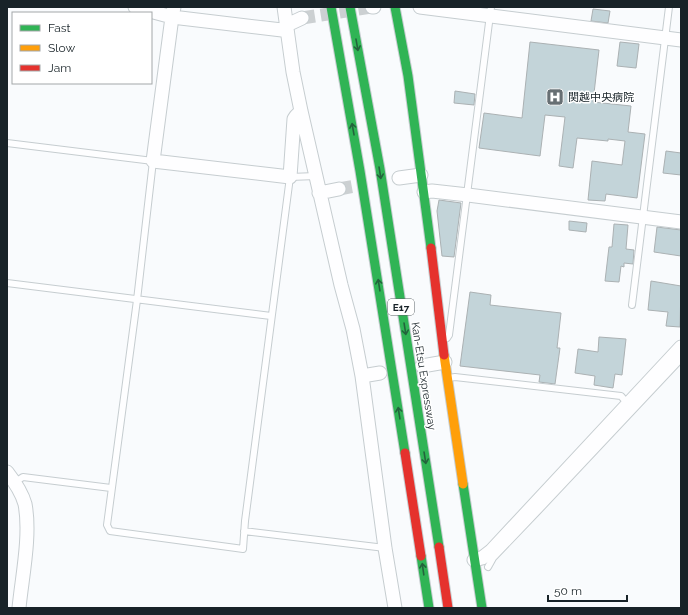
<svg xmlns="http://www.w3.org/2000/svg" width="688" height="615" font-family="Raleway,'Noto Sans JP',sans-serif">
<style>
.building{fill:#c3d4d9;stroke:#abb1b3}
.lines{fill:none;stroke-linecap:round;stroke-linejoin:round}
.street-tunnel{stroke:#ccd0d2;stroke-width:13;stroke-dasharray:13 6;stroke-linecap:butt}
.lane-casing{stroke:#c6cdd0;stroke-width:8}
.street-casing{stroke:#c6cdd0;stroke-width:15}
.fast-casing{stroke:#c6cdd0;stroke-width:11}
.slow-casing{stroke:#c6cdd0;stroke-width:11}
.jam-casing{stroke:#c6cdd0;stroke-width:11}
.lane{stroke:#fefeff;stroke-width:6}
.street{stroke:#fefeff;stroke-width:13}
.fast{stroke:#30b455;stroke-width:9}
.slow{stroke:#ff9f0a;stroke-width:9}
.jam{stroke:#e5322d;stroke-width:9}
.oneway{stroke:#23643c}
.labels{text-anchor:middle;stroke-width:3;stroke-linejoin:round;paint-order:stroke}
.shield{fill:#fff;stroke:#5d6568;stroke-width:1}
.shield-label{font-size:10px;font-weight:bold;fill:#182328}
.poi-label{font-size:11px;fill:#182328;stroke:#fff;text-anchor:start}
.street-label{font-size:11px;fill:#182328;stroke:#fff}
</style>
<rect width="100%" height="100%" fill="#f9fbfd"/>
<!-- building -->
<path class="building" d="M593 9 610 11 608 23 591 21Z
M530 42 599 50 593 102 631 106 628 132 645 134 637 198 606 194 605 201 588 200 592 161 622 165 625 141 608 139V141L577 138 573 168 559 166 565 117 545 115 540 156 479 148 484 113 522 118Z
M620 42 639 44 636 68 617 66Z
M455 91 475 94 474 105 454 103Z
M666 151 681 153V175L663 173Z
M439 200 461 203 454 257 442 256 437 211Z
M569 221 587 223 586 232 569 230Z
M614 224 628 225 626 249 634 250 633 264 624 263V267L621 266 619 282 605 281 609 247H612Z
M657 227 681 230V256L654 252Z
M651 281 681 286 680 327 666 326 668 312 648 310Z
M470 292 491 295 490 305 561 313 557 348H560L555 384 539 382 540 375 460 366Z
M599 337 626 339 622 375 615 374 613 388 594 385 595 376 575 373 578 349 598 352Z"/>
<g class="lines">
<!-- street-tunnel -->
<path class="street-tunnel" d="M302 18 372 7
M339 189 367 184"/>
<defs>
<path id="lane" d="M7 143 153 161 137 300 107 525 110 531 236 548 243 549 245 521 290 177 316 176
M7 283 271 316
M632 305 669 7
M447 338 449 335 491 7
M449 378 455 377 621 396 628 404
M15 482 23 477 111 488
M244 531 385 548
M488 567 493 558 537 512 681 359"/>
<path id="street" d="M135 7 172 17 282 30 287 25 302 18
M174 7 172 17 153 161 290 177 294 119 296 116 301 111
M284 7 293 72 301 111 341 285 353 329 362 376 385 548 395 608
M372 7H374
M420 7 681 40
M399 178 421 175
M424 192 432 191 468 195 681 222
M319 193 339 189
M422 366 445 362
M362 376 380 373
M7 472C14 481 22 493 25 504 31 535 22 577 19 608
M474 560 482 558 491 551 681 347"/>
<path id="fast" d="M331 7 360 171 405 453
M350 7 380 169 439 547
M395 7 408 76 431 248
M463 484 482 608
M421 556 429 608"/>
<path id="slow" d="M444 355 463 484"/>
<path id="jam" d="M431 248 444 355
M405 453 421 556
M439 547 448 608"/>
</defs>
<!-- lane casing -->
<use href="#lane" class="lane-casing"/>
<!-- street casing -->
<use href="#street" class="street-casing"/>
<!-- fast casing -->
<use href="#fast" class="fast-casing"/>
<!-- slow casing -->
<use href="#slow" class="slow-casing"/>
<!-- jam casing -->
<use href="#jam" class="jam-casing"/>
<!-- lane -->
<use href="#lane" class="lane"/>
<!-- street -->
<use href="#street" class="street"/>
<!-- fast -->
<use href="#fast" class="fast"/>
<!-- slow -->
<use href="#slow" class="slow"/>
<!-- jam -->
<use href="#jam" class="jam"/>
</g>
<!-- one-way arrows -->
<defs><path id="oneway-shaft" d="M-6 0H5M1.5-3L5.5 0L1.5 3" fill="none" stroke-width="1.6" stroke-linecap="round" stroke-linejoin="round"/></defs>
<g class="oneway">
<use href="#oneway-shaft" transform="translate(357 45) rotate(80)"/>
<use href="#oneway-shaft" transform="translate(353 129) rotate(-100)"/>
<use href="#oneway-shaft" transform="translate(380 173) rotate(81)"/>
<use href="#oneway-shaft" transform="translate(379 285) rotate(-99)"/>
<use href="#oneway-shaft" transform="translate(405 329) rotate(81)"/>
<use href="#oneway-shaft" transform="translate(399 413) rotate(-99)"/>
<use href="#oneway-shaft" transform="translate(425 458) rotate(81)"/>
<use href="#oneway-shaft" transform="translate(423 569) rotate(-98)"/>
</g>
<!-- icons -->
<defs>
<symbol id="hospital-square" viewBox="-11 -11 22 22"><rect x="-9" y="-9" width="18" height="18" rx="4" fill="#676f73" stroke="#fff"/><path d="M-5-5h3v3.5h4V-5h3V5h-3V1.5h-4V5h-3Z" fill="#fff"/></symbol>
</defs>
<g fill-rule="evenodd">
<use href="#hospital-square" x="545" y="87" width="20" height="20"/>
</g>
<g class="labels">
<!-- shield labels -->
<rect class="shield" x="388" y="299" width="26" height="16" rx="3"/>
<g class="shield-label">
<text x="401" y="311">E17</text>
</g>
<!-- poi labels -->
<g class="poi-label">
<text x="568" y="101">関越中央病院</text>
</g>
<!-- street labels -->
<g class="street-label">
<text transform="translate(424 376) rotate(81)" y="4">Kan-Etsu Expressway</text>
</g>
</g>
<!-- border -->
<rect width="688" height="615" fill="none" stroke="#182328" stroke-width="16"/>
<!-- legend -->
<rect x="12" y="12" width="140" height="72" fill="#ffffff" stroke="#a3a7a9"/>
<rect x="20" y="25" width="20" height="6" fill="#30b455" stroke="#a3a7a9"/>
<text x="48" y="32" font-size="12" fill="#182328">Fast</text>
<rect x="20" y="45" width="20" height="6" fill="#ff9f0a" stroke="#a3a7a9"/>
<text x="48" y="52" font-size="12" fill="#182328">Slow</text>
<rect x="20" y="65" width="20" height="6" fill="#e5322d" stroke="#a3a7a9"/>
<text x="48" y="72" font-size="12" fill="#182328">Jam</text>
<!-- scale -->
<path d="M548 595v6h79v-6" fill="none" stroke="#182328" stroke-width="2"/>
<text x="554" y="595" font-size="12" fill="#182328" stroke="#ffffff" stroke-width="3" paint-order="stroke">50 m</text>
</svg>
